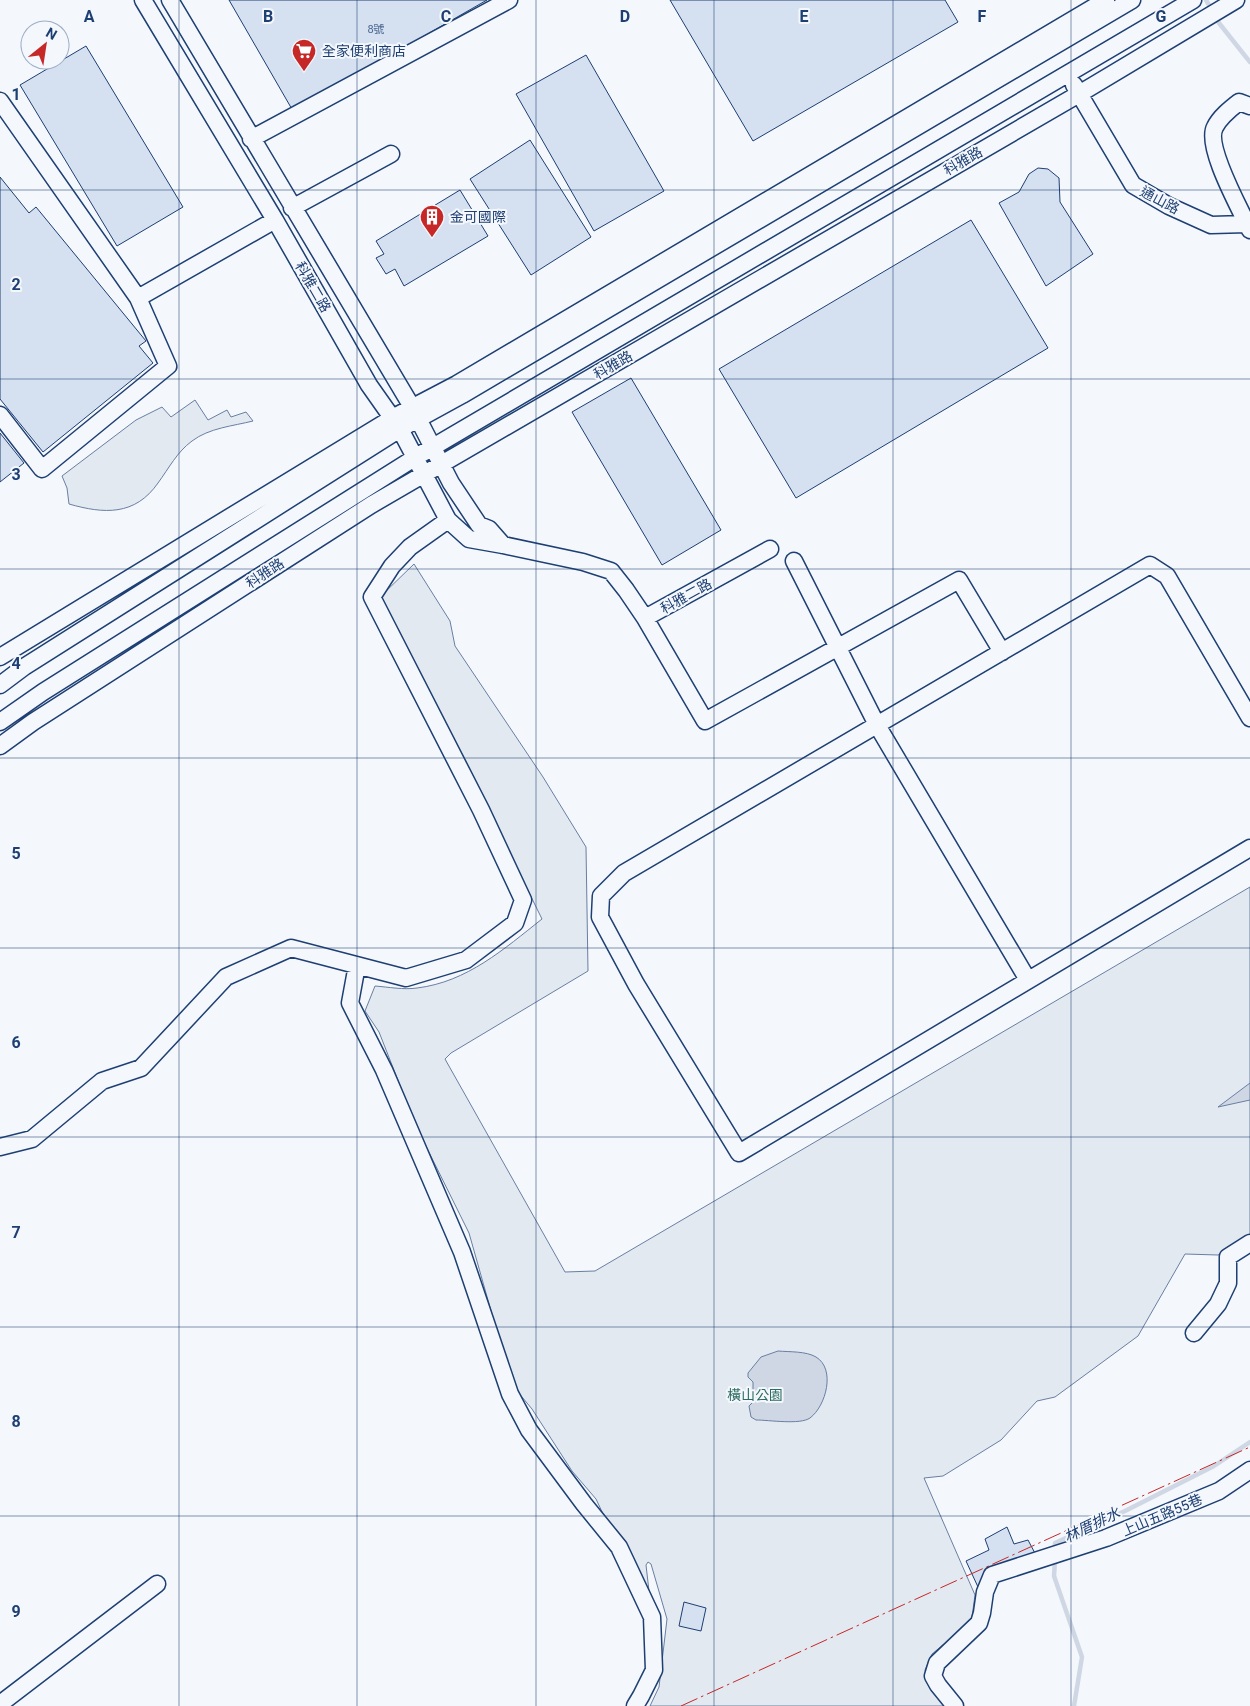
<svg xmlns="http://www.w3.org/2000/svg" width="1250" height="1706" font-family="Roboto,'Noto Sans TC',sans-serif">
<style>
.green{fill:#e3e9f0;stroke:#687fa3}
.water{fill:#cfd7e4;stroke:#687fa3}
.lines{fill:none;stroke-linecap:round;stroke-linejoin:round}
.stream{stroke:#cfd7e4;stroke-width:4.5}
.building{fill:#d5e0f0;stroke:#1d3f73}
.minor-casing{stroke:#1d3f73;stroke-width:19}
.minor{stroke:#f4f7fb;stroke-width:16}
.power{stroke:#c62828;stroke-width:1;stroke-dasharray:18 4 2.5 4;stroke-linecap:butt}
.grid{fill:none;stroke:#1d3f73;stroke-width:1;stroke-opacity:0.55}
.labels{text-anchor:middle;stroke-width:4;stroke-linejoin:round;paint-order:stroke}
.number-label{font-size:11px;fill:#4b6792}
.poi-label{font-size:14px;fill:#1d3f73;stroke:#f4f7fb;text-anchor:start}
.street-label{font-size:14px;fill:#1d3f73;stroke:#f4f7fb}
.park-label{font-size:14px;fill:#2c6c60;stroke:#f4f7fb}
.water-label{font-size:15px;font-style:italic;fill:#1d3f73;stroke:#f4f7fb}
.grid-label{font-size:16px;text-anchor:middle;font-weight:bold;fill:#1d3f73;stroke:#f4f7fb;stroke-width:4;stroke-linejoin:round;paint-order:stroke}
</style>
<rect width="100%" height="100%" fill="#f4f7fb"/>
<!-- green -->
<path class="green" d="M195 400 208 420 227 410 231 417 246 412 253 421C233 426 209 428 192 441 177 452 169 468 158 483 135 516 104 514 69 504L67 488 62 476 136 420 162 407 171 417Z
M414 564 450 621 455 646 543 777 586 847 588 971 451 1053 445 1059 565 1272 595 1271 1250 887V1238L1218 1255 1185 1254 1138 1336 1055 1397 1037 1401 1001 1440 943 1476 924 1478 975 1595 972 1617 962 1629 932 1654 925 1670 929 1685 945 1706H650L659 1687 667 1619 651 1564 648 1562 646 1565 652 1617 596 1499 572 1471 532 1409 512 1385 469 1233 416 1126 379 1032 365 1011 375 986C388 987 404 990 417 988 467 982 504 949 542 919L460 753 380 612 381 596Z"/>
<!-- water -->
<path class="water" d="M1250 1083V1100L1218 1107Z
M778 1351C789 1352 806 1351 816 1357 836 1369 826 1406 810 1418 800 1425 769 1420 756 1420L751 1417 749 1406 753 1402V1382L748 1377V1373L761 1357Z"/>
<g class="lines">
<!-- stream -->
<path class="stream" d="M1206 0 1212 10
M1215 17 1219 23 1250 62
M1055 1552V1543L1125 1511 1214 1466 1250 1442
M1055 1560 1054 1576 1082 1657 1074 1706"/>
</g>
<!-- building -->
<path class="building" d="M229 0H487L293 111Z
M670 0H945L958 22 753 141Z
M86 46 183 207 117 246 20 85Z
M586 55 664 191 594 231 516 94Z
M530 140 591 237 531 275 470 179Z
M1038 168 1048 169 1059 178 1060 202 1093 254 1046 286 999 203 1019 192 1029 174Z
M0 177 29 213 36 207 146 341 139 346 153 363 43 452 0 399Z
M460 190 488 236 404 286 395 269 386 274 376 258 384 254 376 241Z
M971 220 1048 348 796 498 719 369Z
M631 378 721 530 662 565 572 412Z
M0 433 24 463 0 482Z
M1007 1527 1014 1544 1028 1540 1037 1557 986 1573 978 1587 966 1561 989 1550 985 1539Z
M684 1602 706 1608 701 1631 679 1626Z"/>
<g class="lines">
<defs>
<path id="minor" d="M143 0 275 220 369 385 400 429 448 520 469 539 503 545 583 562 611 571 626 590 645 618 770 549
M170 0 412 407 451 483 479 525 489 529 503 545
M1074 85 1133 185 1169 206 1211 225 1247 224 1250 230
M0 101 138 298 168 366 42 469 0 415
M251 139 509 0
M292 208 391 154
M1247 224C1238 205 1205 145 1215 127 1220 117 1230 109 1239 102L1250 106
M138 298 275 220
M794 561 877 725 1028 980
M645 618 705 721 959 580 1002 652
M0 657 394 417 457 384 1106 0
M0 685 24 667 400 429 462 395 1132 0
M1250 718 1167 576 1150 565 624 873 601 896 600 917 636 984 739 1153 1250 848
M0 722 43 692 416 457 1193 0
M0 746 33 722 371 505 1079 94 1236 0
M357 965 350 1003 384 1070 462 1252 510 1394 529 1430 584 1504 619 1547 652 1617 654 1670 641 1696 635 1706
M0 1147 32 1139 102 1081 141 1068 226 977 291 948 406 978 466 960 515 923 523 900 481 810 372 597 392 566 410 547 448 520
M1194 1333 1218 1304 1228 1283V1257L1250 1243
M0 1704 157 1584
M955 1706 938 1685 933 1676 937 1663 979 1623 982 1613 985 1592 992 1575 1106 1538 1219 1491 1250 1470"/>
</defs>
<!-- minor casing -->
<use href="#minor" class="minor-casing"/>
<!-- minor -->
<use href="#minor" class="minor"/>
<!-- power -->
<path class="power" d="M681 1706 1250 1447"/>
</g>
<!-- grid -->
<path class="grid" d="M179 0V1706M357 0V1706M536 0V1706M714 0V1706M893 0V1706M1071 0V1706M0 190H1250M0 379H1250M0 569H1250M0 758H1250M0 948H1250M0 1137H1250M0 1327H1250M0 1516H1250"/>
<!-- icons -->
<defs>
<symbol id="supermarket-pin" viewBox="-11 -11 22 30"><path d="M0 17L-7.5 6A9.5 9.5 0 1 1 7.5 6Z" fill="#c62828" stroke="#f4f7fb"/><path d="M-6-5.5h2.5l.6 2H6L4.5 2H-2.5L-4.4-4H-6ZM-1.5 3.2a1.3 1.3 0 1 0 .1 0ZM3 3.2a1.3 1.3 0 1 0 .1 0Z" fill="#fff"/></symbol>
<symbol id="building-pin" viewBox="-11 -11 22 30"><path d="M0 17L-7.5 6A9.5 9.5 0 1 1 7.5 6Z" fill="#c62828" stroke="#f4f7fb"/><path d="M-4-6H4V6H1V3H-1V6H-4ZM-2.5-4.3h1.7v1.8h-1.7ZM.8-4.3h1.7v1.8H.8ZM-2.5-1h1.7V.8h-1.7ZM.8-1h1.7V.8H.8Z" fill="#fff"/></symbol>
</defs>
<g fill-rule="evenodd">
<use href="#supermarket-pin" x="290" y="37" width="28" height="38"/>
<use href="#building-pin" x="418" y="203" width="28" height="38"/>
</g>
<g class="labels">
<!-- number labels -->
<g class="number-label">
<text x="376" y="33">8號</text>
</g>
<!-- poi labels -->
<g class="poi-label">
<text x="322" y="56">全家便利商店</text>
<text x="450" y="222">金可國際</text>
</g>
<!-- street labels -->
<g class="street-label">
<text transform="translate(963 161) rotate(-30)" y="5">科雅路</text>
<text transform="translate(1160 200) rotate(28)" y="5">通山路</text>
<text transform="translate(313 287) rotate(60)" y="5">科雅二路</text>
<text transform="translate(613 365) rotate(-30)" y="5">科雅路</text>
<text transform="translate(265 573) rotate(-33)" y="5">科雅路</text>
<text transform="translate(686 596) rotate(-29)" y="5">科雅二路</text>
<text transform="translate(1162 1515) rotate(-23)" y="5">上山五路55巷</text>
</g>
<!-- park labels -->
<g class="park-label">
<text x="755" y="1400">橫山公園</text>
</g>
<!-- water labels -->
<g class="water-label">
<text transform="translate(1092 1525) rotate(-26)" y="5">林厝排水</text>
</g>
</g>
<g class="grid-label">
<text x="89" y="22">A</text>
<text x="268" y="22">B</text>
<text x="446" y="22">C</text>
<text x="625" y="22">D</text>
<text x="804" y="22">E</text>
<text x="982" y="22">F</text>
<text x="1161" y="22">G</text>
<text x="16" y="100">1</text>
<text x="16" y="290">2</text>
<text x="16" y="480">3</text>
<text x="16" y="669">4</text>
<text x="16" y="859">5</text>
<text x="16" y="1048">6</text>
<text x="16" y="1238">7</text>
<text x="16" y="1427">8</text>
<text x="16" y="1617">9</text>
</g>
<!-- north arrow -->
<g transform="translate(45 45) rotate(30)"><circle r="24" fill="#f4f7fb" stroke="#9eadc5"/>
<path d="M0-4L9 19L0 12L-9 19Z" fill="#c62828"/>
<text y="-8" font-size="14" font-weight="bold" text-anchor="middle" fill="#1d3f73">N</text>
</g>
</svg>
